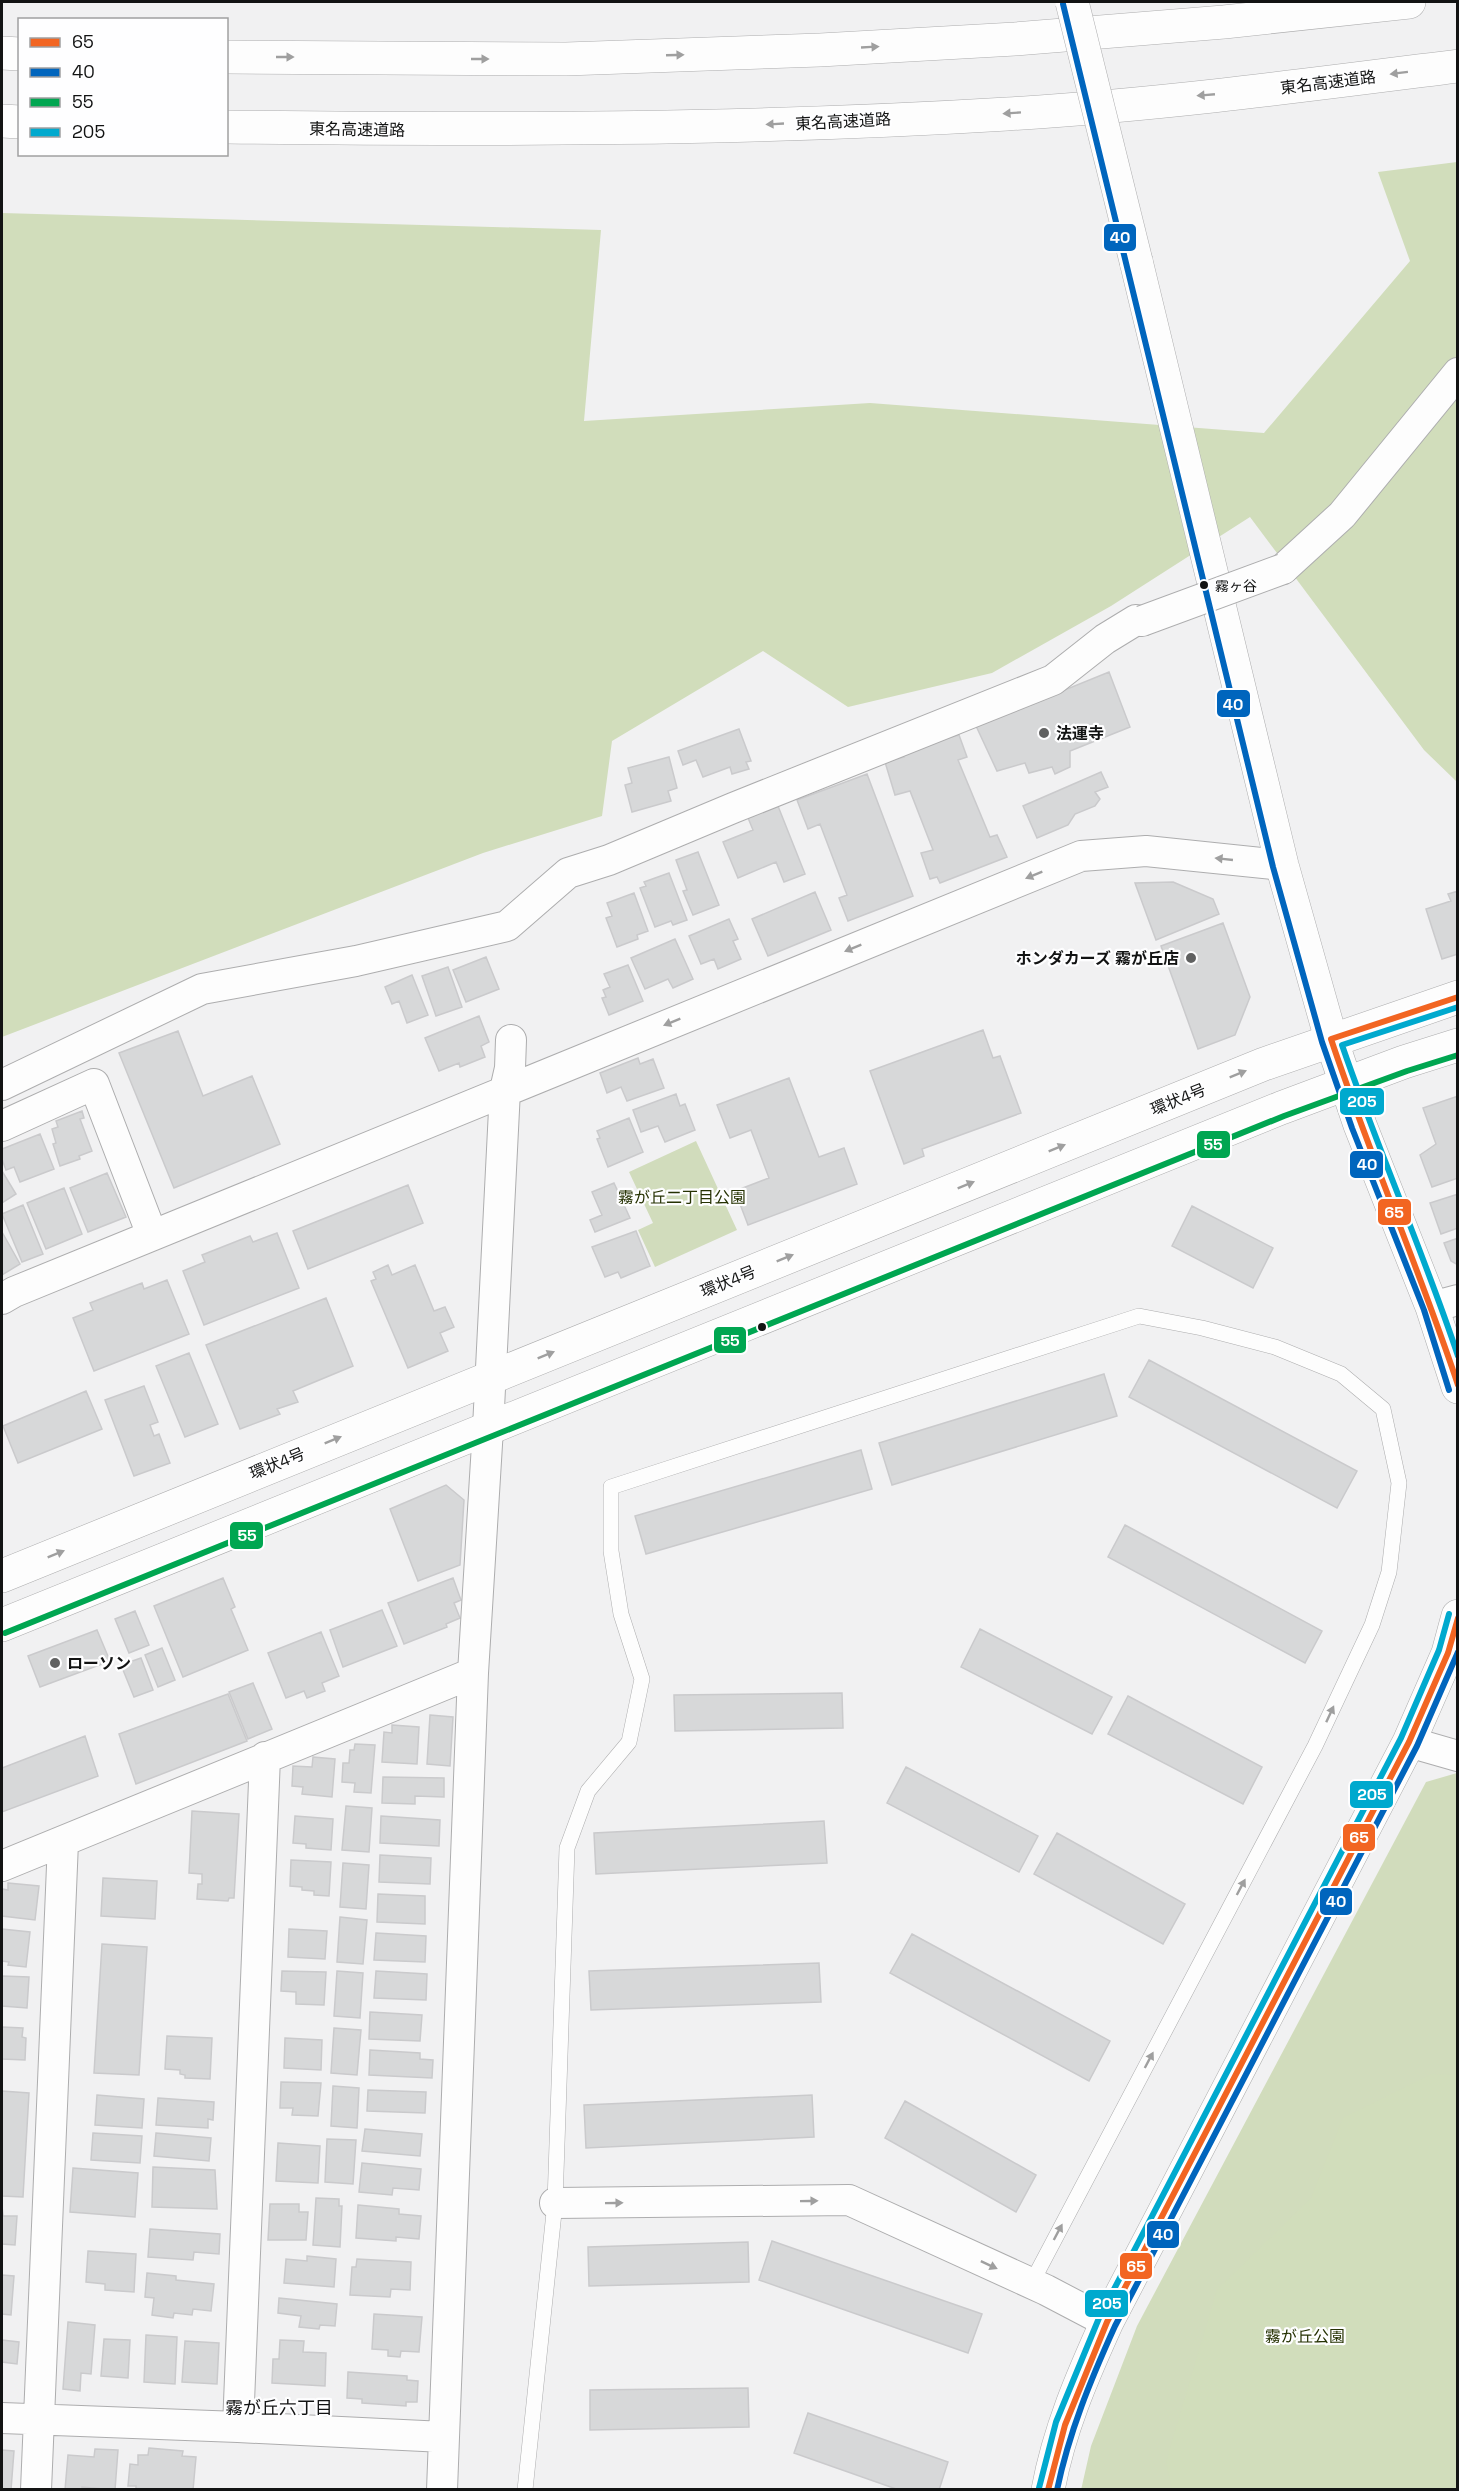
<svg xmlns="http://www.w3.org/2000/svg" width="1459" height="2491" font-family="'Space Grotesk','Noto Sans JP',sans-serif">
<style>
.green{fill:#d1dcbc}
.forest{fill:#d1ddbb}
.building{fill:#d7d8d9;stroke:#cacacc;stroke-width:1.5}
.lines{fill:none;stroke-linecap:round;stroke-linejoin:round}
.lane-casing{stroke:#adadae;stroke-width:16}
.street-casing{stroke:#adadae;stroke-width:32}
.secondary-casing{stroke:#adadae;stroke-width:34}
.primary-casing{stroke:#adadae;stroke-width:34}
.highway-casing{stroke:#adadae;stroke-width:34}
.lane{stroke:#fdfdfd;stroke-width:15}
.street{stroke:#fdfdfd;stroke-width:30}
.secondary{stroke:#fdfdfd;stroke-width:33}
.primary{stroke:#fdfdfd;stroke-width:33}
.highway{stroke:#fdfdfd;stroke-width:33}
.street-bridge-casing{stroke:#adadae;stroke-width:32;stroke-linecap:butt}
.secondary-bridge-casing{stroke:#adadae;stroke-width:34;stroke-linecap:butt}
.street-bridge{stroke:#fdfdfd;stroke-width:30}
.secondary-bridge{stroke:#fdfdfd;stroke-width:33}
.bus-1-casing{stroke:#fefeff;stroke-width:10}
.bus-2-casing{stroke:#fefeff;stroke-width:10}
.bus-3-casing{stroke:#fefeff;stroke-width:10}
.bus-4-casing{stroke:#fefeff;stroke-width:10}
.bus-1{stroke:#f26522;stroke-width:6}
.bus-2{stroke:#0065bd;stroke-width:6}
.bus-3{stroke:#00a651;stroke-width:6}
.bus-4{stroke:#00a9ce;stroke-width:6}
.oneway{fill:#9f9f9f}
.bus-dot{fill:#121313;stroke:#fefeff;stroke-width:2}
.poi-dot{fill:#606161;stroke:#fefeff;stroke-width:2}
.labels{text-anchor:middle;stroke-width:4.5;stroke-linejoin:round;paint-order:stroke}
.bus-label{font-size:14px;fill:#121313;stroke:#fefeff;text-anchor:start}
.street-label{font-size:16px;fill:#121313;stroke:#fefeff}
.poi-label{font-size:16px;font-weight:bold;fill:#121313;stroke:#fefeff;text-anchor:start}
.park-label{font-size:16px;fill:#263203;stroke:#fefeff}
.neighbourhood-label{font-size:18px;fill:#121313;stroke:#fefeff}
.line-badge{stroke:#fefeff;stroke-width:2}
.badge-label{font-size:16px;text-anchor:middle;font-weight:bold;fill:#fff}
</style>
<rect width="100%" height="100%" fill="#f1f1f2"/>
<!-- green -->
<path class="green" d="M696 1141 737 1230 655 1267 638 1230 653 1223 629 1172Z
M1457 1773V2489L1081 2490 1091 2446 1137 2326 1426 1782Z"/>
<!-- forest -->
<path class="forest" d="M1457 162V782L1424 750 1250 517 1111 606 992 673 848 707 763 651 612 741 602 816 483 853 2 1037V213L601 230 584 421 870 403 1264 433 1410 261 1378 172Z
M1432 2074 1457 2075V2489H1172L1166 2462 1217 2290 1311 2198 1343 2118Z"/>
<!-- building -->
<path class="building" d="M1109 672 1130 727 1070 751V767L1055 774 1052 767 1029 773 1025 763 997 771 976 726Z
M739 729 751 761 746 762 749 769 732 774 730 767 703 777 696 760 683 765 678 751Z
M959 735 967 757 958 760 990 837 997 835 1007 857 940 883 937 877 930 879 921 853 933 850 910 791 895 795 885 762 904 757 901 751Z
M669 757 677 788 668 791 671 801 632 812 625 785 632 783 628 768Z
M1101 772 1108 787 1095 792 1100 799 1095 806 1075 814 1068 825 1037 838 1023 806Z
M867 774 913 896 848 921 839 898 847 895 820 824 808 829 797 800Z
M776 801 805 874 784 882 776 862 738 878 723 842 753 830 746 813Z
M698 852 719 905 693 915 683 891 687 890 676 860Z
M669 873 687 920 673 925 671 921 655 927 640 888 646 886 644 882Z
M1173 882 1213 899 1219 914 1156 940 1135 883Z
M1458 891V954L1442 959 1426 909 1451 901 1448 894Z
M815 892 831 930 768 956 752 919Z
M634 893 648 931 637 935 638 939 617 947 606 918 612 916 607 903Z
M729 919 738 939 733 941 741 959 718 969 714 959 701 964 689 936Z
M1223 923 1250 997 1235 1035 1198 1049 1161 946Z
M675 939 693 979 673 988 668 979 645 989 631 958Z
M486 957 499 989 466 1002 453 970Z
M628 965 643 1001 609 1015 602 998 606 997 603 990 610 987 604 974Z
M448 967 462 1007 436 1016 422 976Z
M412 975 428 1015 407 1023 399 1001 392 1004 385 987Z
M479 1016 489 1042 481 1046 485 1057 460 1067 459 1063 439 1071 425 1038Z
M983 1030 993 1058 1000 1056 1021 1113 922 1149 924 1156 904 1164 870 1071Z
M178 1031 203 1096 252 1076 280 1144 174 1188 119 1053Z
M638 1058 640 1064 653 1059 664 1088 627 1101 621 1087 607 1093 600 1073Z
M789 1078 819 1157 844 1148 857 1184 748 1225 735 1191 769 1178 751 1130 730 1138 717 1105Z
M676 1094 680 1106 685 1104 695 1130 665 1142 658 1126 641 1132 633 1110Z
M1458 1096V1178L1432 1187 1420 1155 1436 1144 1423 1108Z
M82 1111 84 1118 80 1119 92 1151 79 1156 80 1159 60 1166 53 1144 56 1143 52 1129 58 1127 56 1121Z
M629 1118 643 1152 608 1167 597 1139 600 1138 597 1131Z
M40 1134 54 1169 20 1182 14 1167 6 1170 2 1159V1149Z
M2 1171 16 1194 2 1203Z
M107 1173 126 1217 88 1232 70 1188Z
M614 1183 630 1218 595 1232 590 1220 602 1215 592 1192Z
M408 1185 423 1223 308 1269 293 1231Z
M64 1188 82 1234 46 1249 27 1203Z
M1458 1194V1228L1441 1234 1430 1203Z
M23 1205 43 1254 22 1262 2 1214Z
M1192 1206 1273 1248 1253 1288 1172 1246Z
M636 1231 650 1266 621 1278 618 1272 605 1277 592 1247Z
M2 1232 20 1264 2 1275Z
M277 1233 299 1288 204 1325 183 1271 205 1262 202 1255 250 1236 253 1242Z
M1458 1238V1265L1451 1261 1444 1243Z
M388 1265 392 1275 415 1265 434 1311 445 1307 454 1327 440 1333 448 1351 408 1368 371 1281 376 1279 373 1272Z
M167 1280 189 1334 94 1371 73 1318 93 1310 90 1303 142 1283 144 1289Z
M326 1298 353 1366 293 1391 298 1402 277 1409 280 1414 240 1429 206 1345Z
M189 1353 218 1424 185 1437 156 1366Z
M1149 1360 1357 1471 1337 1508 1129 1397Z
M1104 1374 1117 1416 892 1485 879 1443Z
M144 1386 158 1422 150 1425 154 1436 159 1434 170 1463 134 1476 105 1400Z
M86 1391 102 1429 18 1463 3 1426Z
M861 1450 872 1489 646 1554 635 1516Z
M446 1485 464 1500 460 1565 418 1581 390 1509Z
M1125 1525 1322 1631 1305 1663 1108 1557Z
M223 1578 235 1607 231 1609 248 1650 183 1677 154 1606Z
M453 1578 461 1600 454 1603 460 1618 446 1624 447 1627 404 1644 388 1603Z
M382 1610 397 1646 343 1667 330 1630Z
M135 1611 149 1645 129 1653 115 1619Z
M980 1629 1112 1697 1092 1734 961 1667Z
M97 1630 110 1661 40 1687 28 1656Z
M321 1632 339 1676 322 1683 325 1691 307 1698 304 1691 286 1698 268 1653Z
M162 1648 175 1680 158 1687 145 1655Z
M141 1658 153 1690 134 1697 121 1665Z
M253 1683 272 1729 248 1739 229 1692Z
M842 1693 843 1728 675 1731 674 1695Z
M228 1694 247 1741 136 1784 119 1734Z
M1128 1696 1262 1767 1243 1804 1108 1734Z
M430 1715 453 1717 450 1766 427 1764Z
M392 1725 419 1727 417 1764 382 1762 384 1732 392 1733Z
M85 1736 98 1776 2 1812V1768Z
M355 1744 375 1745 371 1793 354 1792 355 1783 342 1782 343 1763H349L350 1750H354Z
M313 1757 335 1759 332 1797 302 1794 303 1787 292 1786 293 1766 312 1767Z
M906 1767 1038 1836 1019 1872 887 1803Z
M383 1777 444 1778V1797L415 1796V1804L382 1803Z
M346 1806 372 1808 369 1852 342 1850Z
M192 1811 239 1814 234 1898H229L228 1901 197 1899 198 1884H202V1874L189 1873Z
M295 1816 333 1819 331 1850 306 1848V1844L293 1843Z
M381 1816 440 1820 439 1846 380 1843Z
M824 1821 827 1863 596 1874 594 1833Z
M1057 1833 1185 1904 1163 1944 1034 1874Z
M380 1855 431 1858 430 1884 379 1882Z
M291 1860 331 1862 329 1896 314 1895V1891L302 1890V1887L290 1886Z
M343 1863 369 1865 366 1909 340 1907Z
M103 1878 157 1881 155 1919 101 1916Z
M8 1883 39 1886 35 1920 2 1916V1889L8 1890Z
M378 1894 425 1896V1924L377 1922Z
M340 1917 367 1920 363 1964 337 1962Z
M2 1929 30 1932 26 1967 8 1965 9 1962 2 1961Z
M289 1929 327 1931 325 1959 288 1957Z
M376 1933 426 1936 425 1962 374 1960Z
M912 1934 1110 2041 1089 2081 890 1973Z
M102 1944 147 1947 139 2075 94 2073Z
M819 1963 821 2002 591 2010 589 1971Z
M282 1971 326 1972 324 2005 296 2004V1992L281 1991Z
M337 1971 363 1973 360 2018 334 2016Z
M376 1971 427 1974 426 2000 374 1998Z
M2 1976 29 1977 27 2008 2 2006Z
M370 2012 422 2015 420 2041 369 2039Z
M2 2027 23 2028 22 2037 26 2038 25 2060 2 2059Z
M334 2028 361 2030 357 2075 331 2073Z
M167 2036 212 2038 210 2079 185 2078V2075L180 2074V2070L165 2069Z
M285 2038 322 2040 321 2070 284 2068Z
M370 2050 420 2053V2059L433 2060 432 2078 369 2075Z
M281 2082 321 2083 318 2116 292 2115 293 2108H280Z
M333 2086 359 2088 357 2128 331 2126Z
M368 2090 426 2092 425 2113 367 2111Z
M2 2091 29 2093 23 2197 2 2196Z
M97 2095 144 2099 142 2128 95 2125Z
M812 2095 814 2137 586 2148 584 2105Z
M158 2098 214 2102 213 2120 208 2119V2128L156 2125Z
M905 2101 1036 2175 1016 2212 885 2138Z
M365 2129 422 2134 420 2156 362 2151Z
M93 2133 142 2136 140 2163 91 2160Z
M156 2133 211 2138 209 2161 154 2156Z
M327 2139 356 2140 353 2184 325 2182Z
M278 2143 320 2146 318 2183 276 2181Z
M362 2163 421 2169 419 2190 393 2188 392 2195 359 2192Z
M153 2167 215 2170 217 2209 152 2207Z
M73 2168 138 2173 135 2217 70 2212Z
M316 2198 339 2199V2206H342L340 2247 313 2245Z
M270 2204H299V2212H308L306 2240H268Z
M358 2205 399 2209V2214L421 2216 419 2239 396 2237V2241L356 2238Z
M2 2206 3 2216H17L15 2245 2 2244Z
M150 2229 220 2234 219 2254 194 2252 193 2260 148 2257Z
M772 2241 982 2314 968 2353 759 2280Z
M748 2242 749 2282 589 2286 588 2247Z
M88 2251 136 2254 134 2292 105 2290V2284L86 2282Z
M307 2256 336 2259 334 2287 284 2283 286 2259 307 2261Z
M357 2259 411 2262 410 2290 391 2289 390 2297 350 2295 352 2267H356Z
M147 2273 176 2276V2280L214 2284 211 2311 193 2309 192 2315 174 2313 173 2318 152 2315 154 2298 145 2297Z
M2 2275 14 2276 11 2315 2 2314Z
M279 2298 337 2304 335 2326 320 2325 319 2329 299 2327 301 2316 278 2313Z
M374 2314 422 2317 419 2352 401 2351 400 2357 388 2356V2350L372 2349Z
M68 2322 95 2325 91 2374 81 2373 80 2391 63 2389Z
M146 2335 177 2337 175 2384 144 2382Z
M104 2339 130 2340 128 2378 101 2376Z
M2 2340 19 2342 17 2364 2 2362Z
M280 2340 304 2341 303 2352 326 2353 325 2386 272 2383 273 2359H279Z
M185 2341 219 2343 217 2384 182 2382Z
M348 2372 407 2376V2380L418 2381 417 2402H406V2406L362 2403V2399L347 2398Z
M748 2388 749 2427 590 2430V2390Z
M808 2413 948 2462 939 2490H899L794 2453Z
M149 2448 183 2451 182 2456 196 2457 193 2490H136V2486H128L130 2464 138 2465V2455H148Z
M95 2449 118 2450 115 2490 82 2487V2490H65L68 2455 94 2457Z
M2 2450 14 2451 11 2490H2Z"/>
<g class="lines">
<defs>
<path id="lane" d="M525 2490 555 2203 567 1848 588 1791 629 1742 642 1679 621 1614 611 1551V1487L1139 1316 1202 1328 1275 1347 1341 1374 1383 1409 1399 1483 1389 1572 1372 1625 1315 1746 1031 2284"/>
<path id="street" d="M1283 569 1342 515 1458 373
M2 1085 202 989 356 961 507 926 568 873 609 860 733 808 1053 680 1105 639 1136 620 1142 621
M2 1126 94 1084 152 1235
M2 1299 14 1292 1081 856 1146 851 1282 865
M1432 1307 1458 1300
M1409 1742 1458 1756
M2 1866 473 1673
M555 2203 849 2200 1046 2290 1107 2322
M2 2418 238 2427 444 2437
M238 2427 265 1757
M36 2490 63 1842
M442 2490 473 1673 488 1428 505 1090 510 1068 511 1040"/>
<path id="secondary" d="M1136 261 1282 865 1331 1039 1360 1125 1432 1307 1458 1387
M1048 2490C1059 2430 1082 2377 1107 2322L1409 1742 1448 1653 1458 1616"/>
<path id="primary" d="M2 1576 1264 1064 1458 997
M2 1625 1281 1108 1404 1062 1458 1045"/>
<path id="highway" d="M2 53 20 54
M226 57 566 59 820 50 1015 39 1224 22 1409 2
M2 121 20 122
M226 127C487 130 747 130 1007 114 1158 105 1308 85 1458 66"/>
</defs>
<!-- lane casing -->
<use href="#lane" class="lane-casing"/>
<!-- street casing -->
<use href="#street" class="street-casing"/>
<!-- secondary casing -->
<use href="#secondary" class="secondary-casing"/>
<!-- primary casing -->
<use href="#primary" class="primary-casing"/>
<!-- highway casing -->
<use href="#highway" class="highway-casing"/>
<!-- lane -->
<use href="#lane" class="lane"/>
<!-- street -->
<use href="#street" class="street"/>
<!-- secondary -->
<use href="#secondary" class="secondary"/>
<!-- primary -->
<use href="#primary" class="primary"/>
<!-- highway -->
<use href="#highway" class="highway"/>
<defs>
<path id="street-bridge" d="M1142 621 1283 569"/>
<path id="secondary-bridge" d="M1072 2 1136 261"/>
</defs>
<!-- street-bridge casing -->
<use href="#street-bridge" class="street-bridge-casing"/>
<!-- secondary-bridge casing -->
<use href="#secondary-bridge" class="secondary-bridge-casing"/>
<!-- street-bridge -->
<use href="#street-bridge" class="street-bridge"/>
<!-- secondary-bridge -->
<use href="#secondary-bridge" class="secondary-bridge"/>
<defs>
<path id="bus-1" d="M1331 1039C1370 1156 1419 1268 1458 1385
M1331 1039 1458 997
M1048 2490 1065 2425 1107 2322 1409 1742 1448 1653 1458 1618"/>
<path id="bus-2" d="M1063 4 1273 867 1322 1042 1352 1128 1424 1310 1449 1390
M1057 2490C1069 2432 1091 2379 1115 2326L1417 1746 1458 1652"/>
<path id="bus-3" d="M5 1633 1284 1116 1407 1071 1458 1055"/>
<path id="bus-4" d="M1458 1007 1342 1045C1378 1150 1423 1251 1458 1356
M1039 2488 1056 2422 1099 2318 1401 1738 1439 1650 1449 1614"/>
</defs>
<!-- bus-1 casing -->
<use href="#bus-1" class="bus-1-casing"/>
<!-- bus-2 casing -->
<use href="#bus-2" class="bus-2-casing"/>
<!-- bus-3 casing -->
<use href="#bus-3" class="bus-3-casing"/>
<!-- bus-4 casing -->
<use href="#bus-4" class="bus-4-casing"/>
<!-- bus-1 -->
<use href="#bus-1" class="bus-1"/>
<!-- bus-2 -->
<use href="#bus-2" class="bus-2"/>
<!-- bus-3 -->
<use href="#bus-3" class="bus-3"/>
<!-- bus-4 -->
<use href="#bus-4" class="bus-4"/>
</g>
<!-- one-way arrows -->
<defs><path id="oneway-solid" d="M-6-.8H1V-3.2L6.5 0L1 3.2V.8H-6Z" transform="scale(1.5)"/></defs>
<g class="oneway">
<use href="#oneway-solid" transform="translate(870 47) rotate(-3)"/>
<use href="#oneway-solid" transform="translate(675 55) rotate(-2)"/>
<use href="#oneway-solid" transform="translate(285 57)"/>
<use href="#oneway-solid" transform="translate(480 59)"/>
<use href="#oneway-solid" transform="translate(1399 73) rotate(173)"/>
<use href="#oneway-solid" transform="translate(1206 95) rotate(175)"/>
<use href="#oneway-solid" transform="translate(1012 113) rotate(176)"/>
<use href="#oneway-solid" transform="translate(775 124) rotate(177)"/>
<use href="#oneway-solid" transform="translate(1224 859) rotate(-174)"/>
<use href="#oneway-solid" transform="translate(1034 875) rotate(158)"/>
<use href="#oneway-solid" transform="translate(853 948) rotate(158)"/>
<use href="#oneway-solid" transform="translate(672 1022) rotate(158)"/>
<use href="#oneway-solid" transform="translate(1238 1074) rotate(-22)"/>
<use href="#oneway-solid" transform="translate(1057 1148) rotate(-22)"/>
<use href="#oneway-solid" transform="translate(966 1185) rotate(-22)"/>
<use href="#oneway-solid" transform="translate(785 1258) rotate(-22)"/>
<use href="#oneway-solid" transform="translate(546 1355) rotate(-22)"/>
<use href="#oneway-solid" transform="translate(333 1440) rotate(-22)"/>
<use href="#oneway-solid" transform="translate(56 1554) rotate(-22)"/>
<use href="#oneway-solid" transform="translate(1330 1714) rotate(-65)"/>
<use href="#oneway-solid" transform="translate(1241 1887) rotate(-62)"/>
<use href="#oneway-solid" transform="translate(1149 2060) rotate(-62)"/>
<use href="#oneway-solid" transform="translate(809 2201) rotate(-1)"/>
<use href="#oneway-solid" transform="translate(614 2203) rotate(-1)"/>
<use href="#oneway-solid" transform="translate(1058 2232) rotate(-62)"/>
<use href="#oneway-solid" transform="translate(989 2265) rotate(25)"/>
</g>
<!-- markers -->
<g class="bus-dot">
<circle cx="1204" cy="585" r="5"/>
<circle cx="762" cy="1327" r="5"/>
</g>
<g class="poi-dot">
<circle cx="1044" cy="733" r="6"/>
<circle cx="1191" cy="958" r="6"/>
<circle cx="55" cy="1663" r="6"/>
</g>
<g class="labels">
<!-- bus labels -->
<g class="bus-label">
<text x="1215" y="591">霧ヶ谷</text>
</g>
<!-- street labels -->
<g class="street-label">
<text transform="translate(1328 82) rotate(-7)" y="6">東名高速道路</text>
<text transform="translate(843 121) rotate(-3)" y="6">東名高速道路</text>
<text transform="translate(357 129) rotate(1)" y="6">東名高速道路</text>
<text transform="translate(1178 1099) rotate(-22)" y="6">環状4号</text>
<text transform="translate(728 1281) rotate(-22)" y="6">環状4号</text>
<text transform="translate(277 1463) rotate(-22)" y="6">環状4号</text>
</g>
<!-- poi labels -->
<g class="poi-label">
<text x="1056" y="739">法運寺</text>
<text x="1179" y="964" text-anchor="end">ホンダカーズ 霧が丘店</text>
<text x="67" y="1669">ローソン</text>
</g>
<!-- park labels -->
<g class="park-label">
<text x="682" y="1203">霧が丘二丁目公園</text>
<text x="1305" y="2342">霧が丘公園</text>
</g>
<!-- neighbourhood labels -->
<g class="neighbourhood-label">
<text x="279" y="2414">霧が丘六丁目</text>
</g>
</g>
<g class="line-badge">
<rect x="1103" y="223" width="34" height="29" rx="6" fill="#0065bd"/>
<rect x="1216" y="689" width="35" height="29" rx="6" fill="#0065bd"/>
<rect x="1339" y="1087" width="46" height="29" rx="6" fill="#00a9ce"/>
<rect x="1196" y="1130" width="35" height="29" rx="6" fill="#00a651"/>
<rect x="1349" y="1150" width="35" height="29" rx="6" fill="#0065bd"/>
<rect x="1377" y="1198" width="35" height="28" rx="6" fill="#f26522"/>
<rect x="713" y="1326" width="34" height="28" rx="6" fill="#00a651"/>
<rect x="229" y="1521" width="35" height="29" rx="6" fill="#00a651"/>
<rect x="1349" y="1780" width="45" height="29" rx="6" fill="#00a9ce"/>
<rect x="1342" y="1823" width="34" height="29" rx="6" fill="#f26522"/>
<rect x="1319" y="1887" width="34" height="29" rx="6" fill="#0065bd"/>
<rect x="1146" y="2220" width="34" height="29" rx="6" fill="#0065bd"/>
<rect x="1119" y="2252" width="34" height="28" rx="6" fill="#f26522"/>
<rect x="1084" y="2289" width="45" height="29" rx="6" fill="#00a9ce"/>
</g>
<g class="badge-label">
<text x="1120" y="243">40</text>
<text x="1233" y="710">40</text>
<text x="1362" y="1107">205</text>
<text x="1213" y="1150">55</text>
<text x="1367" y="1170">40</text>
<text x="1394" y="1218">65</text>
<text x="730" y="1346">55</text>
<text x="247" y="1541">55</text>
<text x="1372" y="1800">205</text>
<text x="1359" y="1843">65</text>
<text x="1336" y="1907">40</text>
<text x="1163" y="2240">40</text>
<text x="1136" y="2272">65</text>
<text x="1107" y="2309">205</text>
</g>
<!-- border -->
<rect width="1459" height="2491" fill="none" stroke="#121313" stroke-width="6"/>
<!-- legend -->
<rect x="18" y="18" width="210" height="138" fill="#fefeff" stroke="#a0a0a1" stroke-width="1.5"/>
<rect x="30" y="38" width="30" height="9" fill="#f26522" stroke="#a0a0a1" stroke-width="1.5"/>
<text x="72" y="48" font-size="18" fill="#121313">65</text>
<rect x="30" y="68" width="30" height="9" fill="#0065bd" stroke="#a0a0a1" stroke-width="1.5"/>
<text x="72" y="78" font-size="18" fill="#121313">40</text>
<rect x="30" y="98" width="30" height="9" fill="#00a651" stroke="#a0a0a1" stroke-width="1.5"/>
<text x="72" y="108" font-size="18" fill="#121313">55</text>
<rect x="30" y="128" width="30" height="9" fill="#00a9ce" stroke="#a0a0a1" stroke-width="1.5"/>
<text x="72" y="138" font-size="18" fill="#121313">205</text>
</svg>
